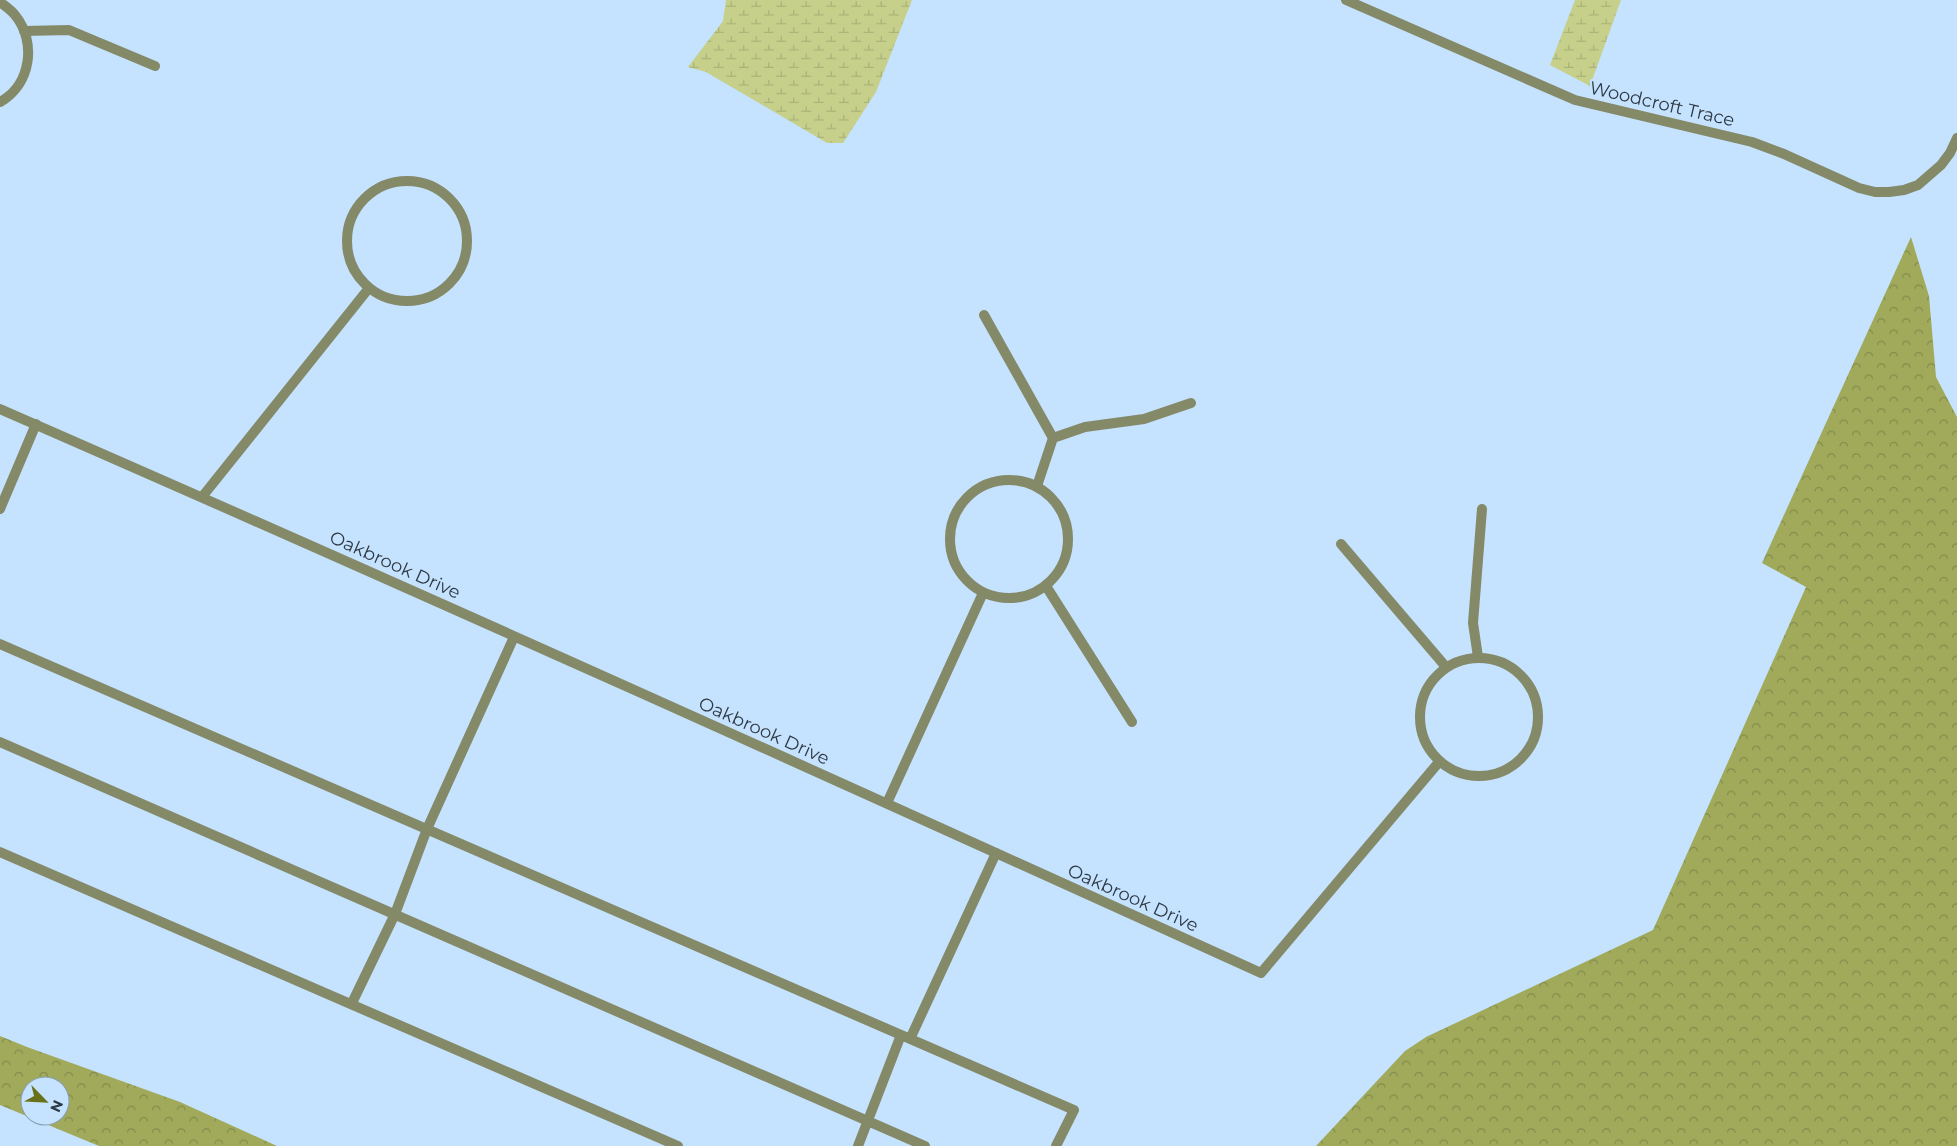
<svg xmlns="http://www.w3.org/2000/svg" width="1957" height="1146" font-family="Montserrat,sans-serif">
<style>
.forest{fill:url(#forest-crowns);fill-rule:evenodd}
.wetland{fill:url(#wetland-marsh)}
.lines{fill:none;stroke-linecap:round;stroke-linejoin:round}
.service{stroke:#848968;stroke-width:10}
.minor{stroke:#848968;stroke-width:10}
.labels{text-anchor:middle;stroke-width:4.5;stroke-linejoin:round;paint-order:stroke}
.street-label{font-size:18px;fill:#2d3944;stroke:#c5e2fe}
</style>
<defs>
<pattern id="forest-crowns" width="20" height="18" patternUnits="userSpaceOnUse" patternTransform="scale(1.25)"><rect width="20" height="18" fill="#a0aa5a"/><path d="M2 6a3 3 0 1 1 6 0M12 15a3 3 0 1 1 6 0" fill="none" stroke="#838b4c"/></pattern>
<pattern id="wetland-marsh" width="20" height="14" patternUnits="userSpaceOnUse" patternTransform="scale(1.25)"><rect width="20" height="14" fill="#c6d08a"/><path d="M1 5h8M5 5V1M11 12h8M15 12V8" fill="none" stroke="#aab378"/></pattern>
</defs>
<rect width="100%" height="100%" fill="#c5e2fe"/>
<!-- forest -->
<path class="forest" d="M1911 237 1929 296 1936 377 1957 417V1146H1316L1405 1051 1426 1037 1653 930 1806 587 1762 563Z
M0 1036 27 1047 180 1102 277 1146H99L0 1105ZM30 1086H60V1116H30Z"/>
<!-- wetland -->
<path class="wetland" d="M726 0H912L876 92 843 143H827L706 72 688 67 723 21Z
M1575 0H1621L1590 86 1550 65Z"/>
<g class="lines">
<!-- service -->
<path class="service" d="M24 31 69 30 155 66
M984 315 1053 438 1037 486
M1053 438 1085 427 1144 419 1191 403
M0 509 36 424
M1341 544 1446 667
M1046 586 1132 722
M0 644 1074 1110 1056 1146
M1478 657 1473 623 1482 509
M0 742 925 1146
M0 852 678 1146
M352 1003 395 914 427 829 514 637
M910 1039 996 853
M858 1146 901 1035"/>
<!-- minor -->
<path class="minor" d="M1346 0 1575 100 1752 142 1784 154 1859 188 1875 192H1889L1904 190 1918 185 1941 165 1950 153 1957 138
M0 2C5 6 11 10 15 15 37 42 31 85 0 102
M347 241a60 60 0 1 1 120 0a60 60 0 1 1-120 0Z
M0 409C422 593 842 783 1261 973L1439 762
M950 539a59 59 0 1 1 118 0a59 59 0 1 1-118 0Z
M202 497 369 288
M1420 717a59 59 0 1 1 118 0a59 59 0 1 1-118 0Z
M887 803 983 593"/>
</g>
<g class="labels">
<!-- street labels -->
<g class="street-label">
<text transform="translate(1662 104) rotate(13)" y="6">Woodcroft Trace</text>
<text transform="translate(395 565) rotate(24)" y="6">Oakbrook Drive</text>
<text transform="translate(764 731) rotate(24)" y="6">Oakbrook Drive</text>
<text transform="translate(1133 898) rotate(24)" y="6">Oakbrook Drive</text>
</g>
</g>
<!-- north arrow -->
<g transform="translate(45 1101) rotate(114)"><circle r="24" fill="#c5e2fe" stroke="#889eb4"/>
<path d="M0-4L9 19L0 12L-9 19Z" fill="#687119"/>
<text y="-8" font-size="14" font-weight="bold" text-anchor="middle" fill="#2d3944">N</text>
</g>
</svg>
